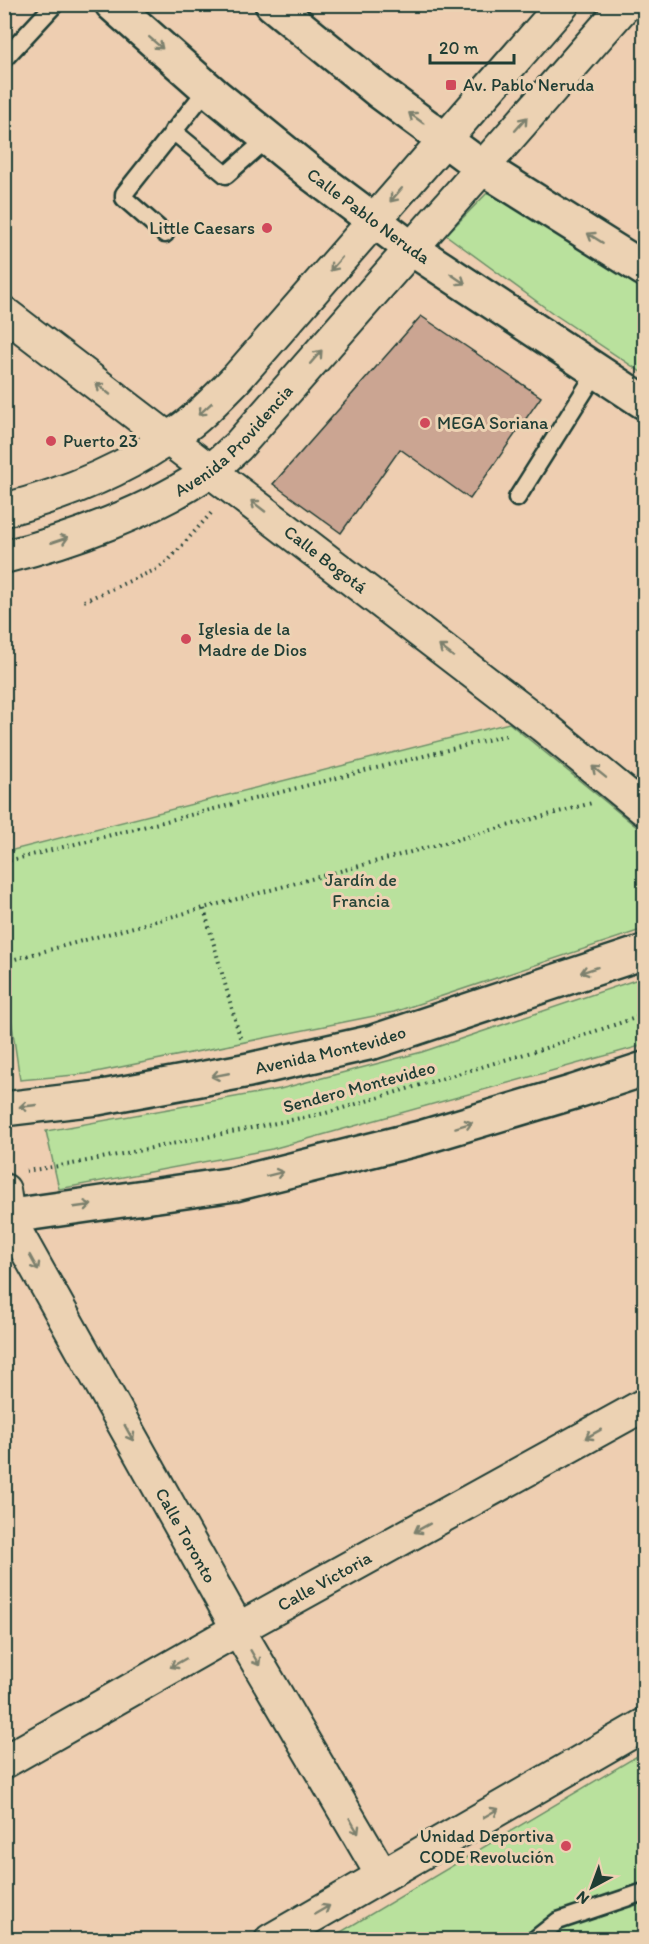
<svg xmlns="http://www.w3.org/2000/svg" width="649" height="1944" font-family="Itim,sans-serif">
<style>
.green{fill:#b9e19d;stroke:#6c8f68;stroke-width:1.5}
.building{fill:#cba592;stroke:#1f3d34;stroke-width:1.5}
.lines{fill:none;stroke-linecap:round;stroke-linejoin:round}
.service-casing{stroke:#1f3d34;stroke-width:21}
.minor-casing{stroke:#1f3d34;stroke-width:36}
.tertiary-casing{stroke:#1f3d34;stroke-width:38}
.secondary-casing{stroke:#1f3d34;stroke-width:38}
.path{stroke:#1f3d34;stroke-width:4;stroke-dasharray:1.5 4.5;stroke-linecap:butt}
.service{stroke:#ecd2b3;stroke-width:16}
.minor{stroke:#ecd2b3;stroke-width:32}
.tertiary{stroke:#ecd2b3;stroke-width:33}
.secondary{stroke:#ecd2b3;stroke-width:33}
.oneway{stroke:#7b806d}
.poi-dot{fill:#d1495b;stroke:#ecd2b3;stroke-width:2}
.labels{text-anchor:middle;stroke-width:6;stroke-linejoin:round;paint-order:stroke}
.poi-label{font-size:18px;fill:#1f3d34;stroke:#ecd2b3;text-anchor:start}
.street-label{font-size:18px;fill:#1f3d34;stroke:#ecd2b3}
.park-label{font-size:18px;fill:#274539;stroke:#ecd2b3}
</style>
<rect width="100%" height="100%" fill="#eeceb1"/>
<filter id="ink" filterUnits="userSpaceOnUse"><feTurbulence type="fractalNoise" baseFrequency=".0167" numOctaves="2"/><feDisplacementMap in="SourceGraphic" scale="12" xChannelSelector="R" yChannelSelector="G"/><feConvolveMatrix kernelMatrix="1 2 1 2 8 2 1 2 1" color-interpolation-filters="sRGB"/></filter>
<g filter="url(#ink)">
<!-- green -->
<path class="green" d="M495 185 583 248 644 287V374L554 314 446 235Z
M509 723 644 833V929L394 1012 86 1074 20 1080 5 978V852Z
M644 977V1045L272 1149 59 1189 46 1131 280 1089 422 1052Z
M644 1752V1939H329Z"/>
<!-- building -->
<path class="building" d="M421 316 541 397 470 499 400 449 341 533 273 484Z"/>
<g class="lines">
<defs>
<path id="service" d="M4 59 55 4
M173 131 226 175 268 138
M165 234 124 198V194L208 88
M517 498 597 371
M534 1940 558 1921 644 1892"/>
<g id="minor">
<path id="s1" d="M4 313 543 726 644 809"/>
<path d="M4 510C66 494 127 469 179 431 200 417 218 397 236 379L563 4"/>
<path id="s2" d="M4 557C70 541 155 510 211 470 220 463 229 454 238 446L626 4"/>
<path id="s3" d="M4 1190 8 1217 238 1629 382 1875"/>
<path id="s4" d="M4 1762 238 1629 644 1405"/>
<path d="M271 1940 644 1725"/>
</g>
<g id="tertiary">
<path id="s5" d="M4 1109 97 1098 249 1070 373 1042 644 952"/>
<path d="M4 1217 235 1184 420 1138 574 1092 644 1069"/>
</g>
<g id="secondary">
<path id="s6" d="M112 4 216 96 312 174 412 249 644 402"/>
<path d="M272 4 380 92 483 168 644 269"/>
</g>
</defs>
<!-- service casing -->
<use href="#service" class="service-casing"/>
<!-- minor casing -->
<use href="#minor" class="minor-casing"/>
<!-- tertiary casing -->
<use href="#tertiary" class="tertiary-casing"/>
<!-- secondary casing -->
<use href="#secondary" class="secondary-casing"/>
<!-- path -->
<path class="path" d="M84 601 157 569 169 560 213 511
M4 862 507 735
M204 909 241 1041
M4 962 592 803
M26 1171 72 1164 326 1113 545 1048 644 1015"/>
<!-- service -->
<use href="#service" class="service"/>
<!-- minor -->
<use href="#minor" class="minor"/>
<!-- tertiary -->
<use href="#tertiary" class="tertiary"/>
<!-- secondary -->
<use href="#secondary" class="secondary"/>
</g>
<!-- one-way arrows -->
<defs><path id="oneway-shaft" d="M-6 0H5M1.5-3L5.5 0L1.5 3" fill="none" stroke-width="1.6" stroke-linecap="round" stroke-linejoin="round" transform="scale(1.5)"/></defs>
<g class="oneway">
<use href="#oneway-shaft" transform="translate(156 43) rotate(41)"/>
<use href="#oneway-shaft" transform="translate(416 118) rotate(-144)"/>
<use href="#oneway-shaft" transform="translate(521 124) rotate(-49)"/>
<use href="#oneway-shaft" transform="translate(396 195) rotate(131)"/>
<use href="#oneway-shaft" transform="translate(595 238) rotate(-148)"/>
<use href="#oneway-shaft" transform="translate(336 264) rotate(131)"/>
<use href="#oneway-shaft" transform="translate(458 279) rotate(34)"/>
<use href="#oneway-shaft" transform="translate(316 357) rotate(-49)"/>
<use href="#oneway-shaft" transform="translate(103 389) rotate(-142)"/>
<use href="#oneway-shaft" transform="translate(205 409) rotate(138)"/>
<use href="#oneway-shaft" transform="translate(258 506) rotate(-142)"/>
<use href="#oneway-shaft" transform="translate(60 540) rotate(-18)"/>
<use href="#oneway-shaft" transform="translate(446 651) rotate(-142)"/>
<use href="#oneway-shaft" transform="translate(599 772) rotate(-141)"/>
<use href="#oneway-shaft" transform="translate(589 970) rotate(162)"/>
<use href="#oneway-shaft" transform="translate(220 1075) rotate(169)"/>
<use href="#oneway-shaft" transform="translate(28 1106) rotate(174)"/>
<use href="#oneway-shaft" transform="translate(464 1125) rotate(-17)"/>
<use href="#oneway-shaft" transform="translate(275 1174) rotate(-14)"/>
<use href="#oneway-shaft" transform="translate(83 1206) rotate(-8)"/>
<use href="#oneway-shaft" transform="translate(34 1263) rotate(61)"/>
<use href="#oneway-shaft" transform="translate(129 1433) rotate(61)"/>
<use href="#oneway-shaft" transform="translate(593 1434) rotate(151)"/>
<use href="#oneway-shaft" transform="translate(422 1528) rotate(151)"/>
<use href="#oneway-shaft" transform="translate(255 1658) rotate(60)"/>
<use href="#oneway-shaft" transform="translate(178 1663) rotate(150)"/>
<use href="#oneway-shaft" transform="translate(491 1813) rotate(-30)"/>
<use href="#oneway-shaft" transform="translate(354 1826) rotate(60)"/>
<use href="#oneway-shaft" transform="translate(322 1910) rotate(-30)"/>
</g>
</g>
<!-- markers -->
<g class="poi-dot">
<rect x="445" y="79" width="12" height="12" rx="3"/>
<circle cx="267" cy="228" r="6"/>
<circle cx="425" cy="423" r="6"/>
<circle cx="51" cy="441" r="6"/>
<circle cx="186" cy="639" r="6"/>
<circle cx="566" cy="1846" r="6"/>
</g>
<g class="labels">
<!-- poi labels -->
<g class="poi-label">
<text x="463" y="91">Av. Pablo Neruda</text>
<text x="255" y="234" text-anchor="end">Little Caesars</text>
<text x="437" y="429">MEGA Soriana</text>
<text x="63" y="447">Puerto 23</text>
<text x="198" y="635">Iglesia de la<tspan x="198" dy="21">Madre de Dios</tspan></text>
<text x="554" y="1842" text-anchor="end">Unidad Deportiva<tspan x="554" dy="21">CODE Revolución</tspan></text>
</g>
<!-- street labels -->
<g class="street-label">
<text dy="6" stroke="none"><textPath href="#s6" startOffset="333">Calle Pablo Neruda</textPath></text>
<text dy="6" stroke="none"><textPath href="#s2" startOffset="262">Avenida Providencia</textPath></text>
<text dy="6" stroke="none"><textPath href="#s1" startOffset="405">Calle Bogotá</textPath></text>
<text dy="6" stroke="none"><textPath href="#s5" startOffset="332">Avenida Montevideo</textPath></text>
<text transform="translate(359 1087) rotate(-15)" y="6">Sendero Montevideo</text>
<text dy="6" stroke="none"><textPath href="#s3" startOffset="392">Calle Toronto</textPath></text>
<text dy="6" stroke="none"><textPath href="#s4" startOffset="368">Calle Victoria</textPath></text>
</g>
<!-- park labels -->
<g class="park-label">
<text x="361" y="886">Jardín de<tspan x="361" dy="21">Francia</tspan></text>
</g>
</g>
<!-- margin -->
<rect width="649" height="1944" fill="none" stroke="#ecd2b3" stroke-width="24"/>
<rect x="12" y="12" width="625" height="1920" fill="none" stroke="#1f3d34" stroke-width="2" filter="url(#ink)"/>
<!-- north arrow -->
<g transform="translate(592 1887) rotate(221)" stroke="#ecd2b3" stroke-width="4.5" paint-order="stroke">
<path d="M0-4.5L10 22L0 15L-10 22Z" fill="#1f3d34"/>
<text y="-9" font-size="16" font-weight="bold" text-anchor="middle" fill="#1f3d34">N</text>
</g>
<!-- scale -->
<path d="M430 54v9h84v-9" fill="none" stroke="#1f3d34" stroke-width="3"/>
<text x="439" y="54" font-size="18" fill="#1f3d34" stroke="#ecd2b3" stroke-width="4.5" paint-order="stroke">20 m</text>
</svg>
